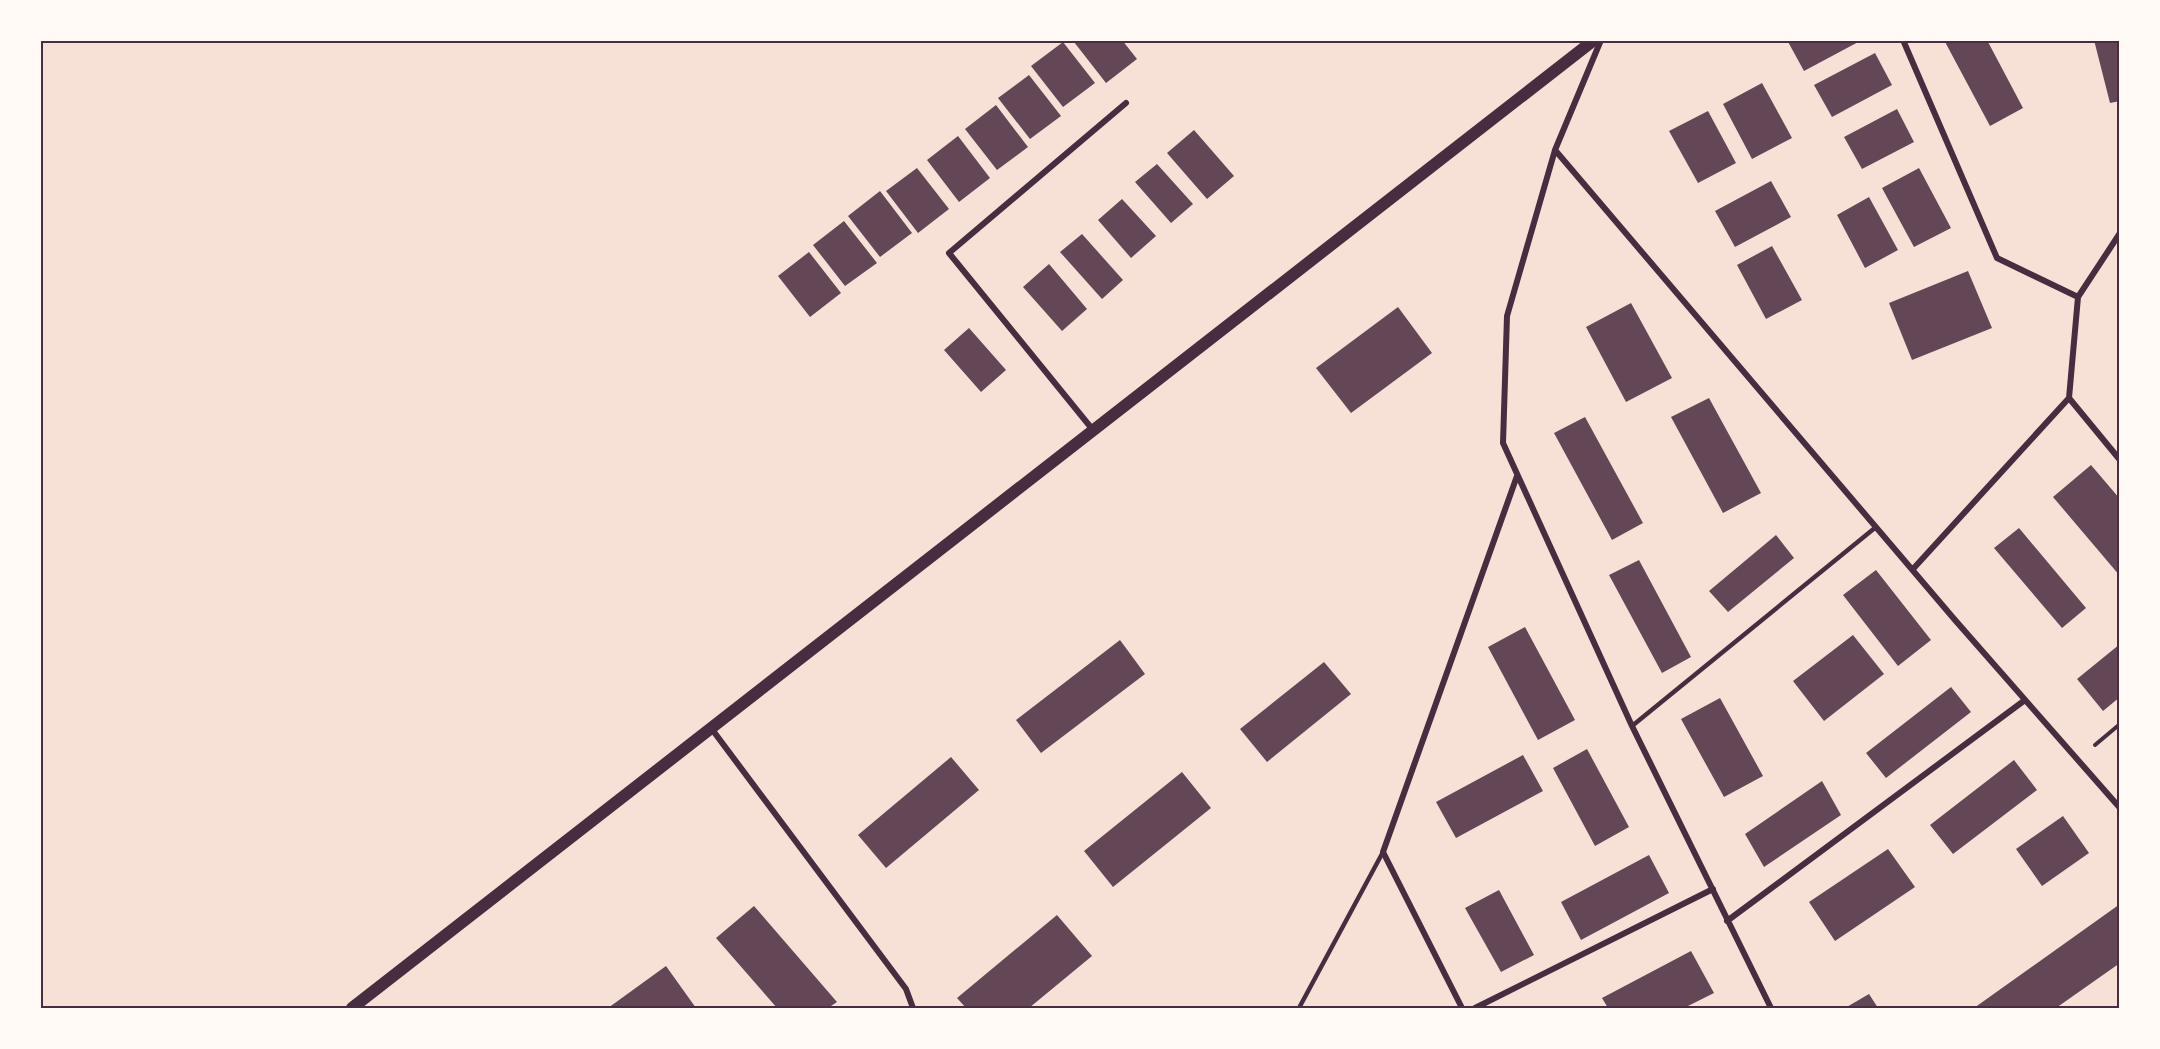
<svg xmlns="http://www.w3.org/2000/svg" width="2160" height="1049" font-family="Lora,serif">
<style>
.building{fill:#644757}
.lines{fill:none;stroke-linecap:round;stroke-linejoin:round}
.path{stroke:#4a2c40;stroke-width:4}
.service{stroke:#4a2c40;stroke-width:4.5}
.minor{stroke:#4a2c40;stroke-width:6}
.secondary{stroke:#4a2c40;stroke-width:12}
.neatline{fill:none;stroke:#4a2c40;stroke-width:2}
</style>
<rect width="100%" height="100%" fill="#f7e1d7"/>
<!-- building -->
<path class="building" d="M1076 40H1122L1137 59 1106 83 1074 42Z
M1787 40H1862L1804 71Z
M1944 40H1987L2023 108 1990 126Z
M2094 40H2120V101L2110 103Z
M1063 42 1095 83 1063 107 1031 66Z
M1875 53 1892 85 1832 117 1814 85Z
M1029 75 1061 116 1030 139 998 98Z
M1762 83 1792 138 1752 159 1723 104Z
M996 105 1028 147 997 170 965 129Z
M1897 109 1914 142 1862 169 1844 137Z
M1708 111 1736 163 1698 183 1669 131Z
M1194 130 1234 176 1207 199 1167 153Z
M958 136 990 178 959 202 927 160Z
M1157 164 1193 204 1171 223 1135 182Z
M917 168 949 209 918 233 886 191Z
M1919 168 1951 228 1914 247 1882 188Z
M1771 181 1791 217 1735 247 1715 211Z
M880 191 912 233 880 257 848 216Z
M1869 197 1898 250 1865 268 1837 215Z
M1122 199 1156 236 1131 258 1098 220Z
M844 221 877 263 845 286 813 245Z
M1082 234 1123 280 1102 299 1060 252Z
M1772 246 1802 300 1766 319 1737 265Z
M809 252 841 293 810 317 778 276Z
M1049 264 1087 309 1062 331 1023 287Z
M1968 271 1992 328 1912 360 1889 303Z
M1631 303 1672 378 1626 402 1586 327Z
M1398 307 1432 353 1351 413 1316 368Z
M969 328 1006 370 981 392 944 350Z
M1709 398 1761 493 1723 513 1671 417Z
M1585 417 1643 523 1612 540 1554 433Z
M2091 465 2120 499V576L2053 497Z
M2019 528 2086 608 2062 628 1994 548Z
M1776 535 1794 558 1728 612 1709 591Z
M1639 560 1691 657 1662 673 1609 575Z
M1876 570 1931 640 1898 666 1843 595Z
M1525 627 1575 720 1538 740 1488 647Z
M1853 635 1884 674 1824 721 1793 681Z
M1120 640 1145 674 1041 753 1016 720Z
M2120 644V697L2103 711 2077 679Z
M1324 662 1351 694 1267 762 1240 729Z
M1951 687 1971 712 1886 778 1866 753Z
M1720 698 1763 776 1724 797 1681 719Z
M1587 749 1629 827 1595 846 1553 768Z
M1523 755 1543 791 1456 838 1436 802Z
M951 757 979 790 886 868 858 835Z
M2014 760 2037 790 1953 854 1930 825Z
M1182 772 1211 808 1113 887 1084 851Z
M1822 781 1841 815 1764 867 1745 834Z
M2063 816 2089 853 2042 886 2016 849Z
M1888 849 1915 887 1835 941 1809 902Z
M1649 855 1669 893 1581 940 1561 902Z
M1499 890 1534 955 1501 972 1465 908Z
M2120 904V963L2056 1008H1974Z
M754 906 837 1002 828 1008H777L716 938Z
M1057 915 1092 956 1029 1008H966L957 998Z
M1691 951 1714 993 1684 1008H1608L1602 998Z
M666 966 696 1008H608Z
M1869 994 1878 1008H1845Z"/>
<g class="lines">
<!-- path -->
<path class="path" d="M2095 745 2120 724"/>
<!-- service -->
<path class="service" d="M1632 726 1876 527
M1299 1008 1383 852"/>
<!-- minor -->
<path class="minor" d="M1601 40 1555 150 1507 316 1503 443 1632 726 1771 1008
M1903 40 1997 258 2078 297
M1555 150 1955 620 2120 808
M2069 398 2120 460
M1093 430 949 253 1126 103
M1913 569 2069 398 2078 297 2120 233
M711 728 906 989 913 1008
M1727 921 2025 700
M1462 1008 1383 852 1517 476
M1475 1008 1713 889"/>
<!-- secondary -->
<path class="secondary" d="M352 1008 1594 40"/>
</g>
<!-- border -->
<rect width="2160" height="1049" fill="none" stroke="#fffaf5" stroke-width="84"/>
<rect x="42" y="42" width="2076" height="965" class="neatline"/>
</svg>
